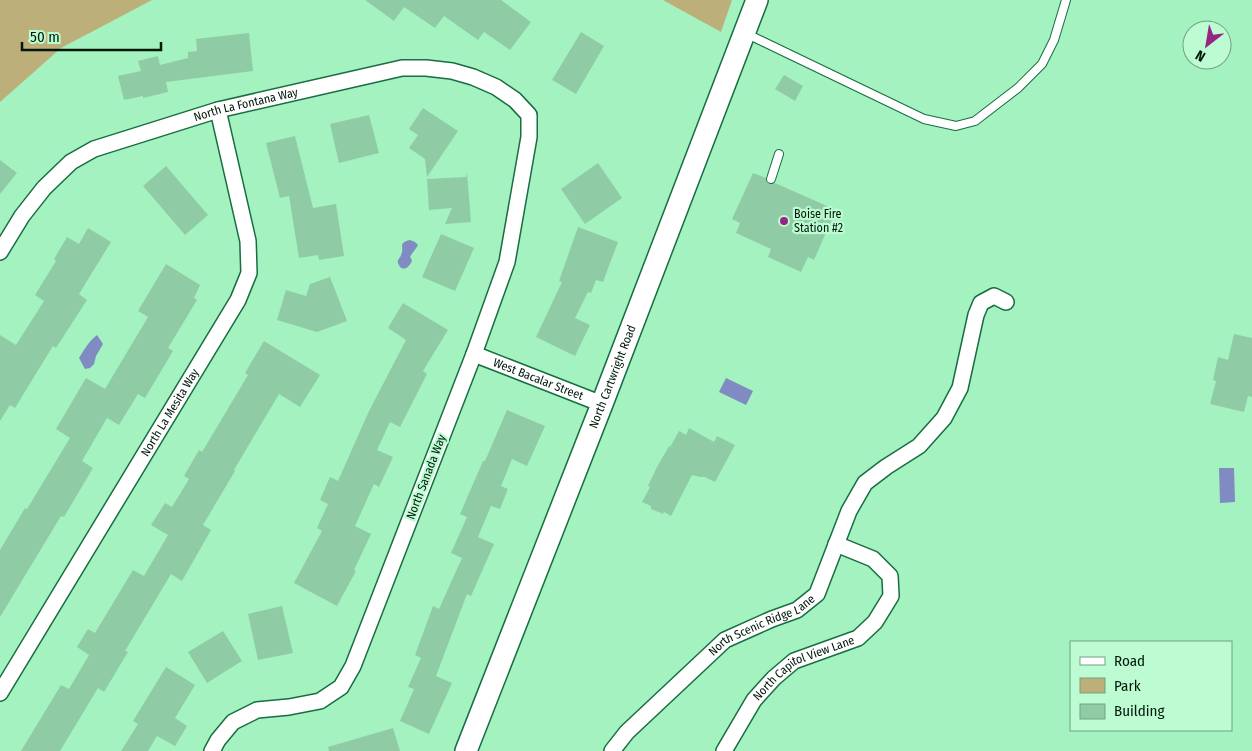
<svg xmlns="http://www.w3.org/2000/svg" width="1252" height="751" font-family="'Fira Sans Condensed',sans-serif">
<style>
.green{fill:#bdaf7a}
.water{fill:#808bc2}
.building{fill:#8fcca5}
.lines{fill:none;stroke-linecap:round;stroke-linejoin:round}
.lane-casing{stroke:#186d41;stroke-width:10}
.street-casing{stroke:#186d41;stroke-width:18}
.secondary-casing{stroke:#186d41;stroke-width:24}
.lane{stroke:#fff;stroke-width:8}
.street{stroke:#fff;stroke-width:15}
.secondary{stroke:#fff;stroke-width:21}
.poi-dot{fill:#962584;stroke:#bdfcd3;stroke-width:2}
.labels{text-anchor:middle;stroke-width:4.5;stroke-linejoin:round;paint-order:stroke}
.street-label{font-size:12px;fill:#01180a;stroke:#bdfcd3}
.poi-label{font-size:12px;fill:#01180a;stroke:#bdfcd3;text-anchor:start}
</style>
<rect width="100%" height="100%" fill="#a3f2c0"/>
<!-- green -->
<path class="green" d="M0 0H152L61 48 0 102Z
M663 0H732L721 32Z"/>
<!-- water -->
<path class="water" d="M410 240 415 242 418 245C416 249 412 253 410 257L412 260C410 268 401 273 398 263 397 259 400 259 401 255 405 247 397 243 410 240Z
M97 335 103 344 96 356 94 364 90 368 85 369 79 358C84 350 89 341 97 335Z
M726 378 753 391 746 405 719 392Z
M1219 468H1234L1235 502 1220 503Z"/>
<!-- building -->
<path class="building" d="M365 0H501L531 22 510 50 484 32 478 40 444 16 435 28 404 7 394 21Z
M581 32 604 46 576 94 552 80Z
M249 33 253 71 166 82 168 92 143 98V96L124 100 118 76 141 71 138 61 158 56 160 65 188 58V52L197 51 196 39Z
M784 75 803 86 795 101 775 89Z
M423 108 458 131 427 177 425 159 409 148 418 135 409 129Z
M369 115 379 153 339 163 330 124Z
M295 136 313 208 336 204 344 256 319 260 318 255 299 258 289 196 280 198 266 143Z
M0 160 17 173 0 194Z
M598 163 622 198 585 224 561 189Z
M166 166 208 215 185 235 143 186Z
M467 173 471 222 445 224 452 208 429 210 427 179 466 177Z
M753 173 766 178 767 182 769 184H773L775 183 836 210 814 260 808 257 801 272 768 257 771 249 736 233 740 223 732 219Z
M578 227 618 242 603 282 596 280 591 293 588 292 575 318 590 325 575 356 536 337 562 282 559 281Z
M88 228 111 242 79 294 87 300 56 348 53 346 15 408 10 405 0 421V335L16 345 44 301 35 295 56 261 54 259 67 237 79 244Z
M441 234 474 248 455 291 422 277Z
M166 264 200 285 194 298 197 300 168 348 173 351 145 398 138 394 119 425 107 418 82 461 93 468 64 517 61 516 0 617V550L25 508 27 509 70 438 56 429 86 378 105 389 148 317 138 311Z
M330 277 347 321 317 332 277 320 286 290 306 296 310 284Z
M403 303 448 330 423 371 427 374 400 427 390 422 377 450 393 457 379 487 374 484 355 526 371 534 354 570 356 571 337 606 294 583 322 531 317 528 328 504 320 500 330 477 338 481 369 411 406 340 388 328Z
M1234 334 1252 338V397L1248 396 1244 412 1210 404 1216 381 1213 380 1218 357 1228 360Z
M264 341 320 375 300 407 279 394 234 470 235 471 203 525 211 530 182 581 171 574 125 651 128 652 104 692 98 688 60 751H21L61 685 69 689 89 655 77 647 88 629 95 633 133 570 144 576 168 535 151 525 165 503 172 507 189 479 184 476 199 450 202 452 248 375 245 373Z
M507 410 545 426 527 466 512 459 501 486 508 489 500 509 491 506 478 537 494 544 471 596 467 594 436 676 452 683 429 734 400 721 414 689 408 687 421 658 415 655 433 606 439 609 462 558 451 553 467 517 460 514 483 461H485Z
M689 428 714 442 717 436 735 445 715 482 705 477H700L692 475 671 516 664 512 663 514 651 509V506L642 502 650 487 648 486 657 467 669 446 670 447 679 431 686 435Z
M282 606 293 653 258 660 248 614Z
M223 631 242 661 207 683 188 652Z
M166 667 195 685 175 718 187 726 175 746 157 736 148 751H121L138 724 133 721Z
M393 728 400 751H329L328 747Z"/>
<g class="lines">
<defs>
<path id="lane" d="M745 33 924 119 956 126 975 121 1018 88 1042 64 1054 40 1066 0
M771 179 779 154"/>
<g id="street">
<path id="s1" d="M0 252 22 216 44 188 71 162 94 149 218 110 402 68H426L452 71 473 77 496 87 515 100 529 115V137L507 262 474 354 353 666 341 687 320 701 289 707 257 710 233 722 218 740 212 751"/>
<path id="s2" d="M474 354 602 404"/>
<path id="s3" d="M0 693 238 300 249 273 248 241 218 110"/>
<path id="s4" d="M612 751 627 732 725 640 772 619 797 610 817 594 849 511 865 483 886 467 919 446 944 418 960 388 976 315 981 303 994 296 1006 302"/>
<path id="s5" d="M724 751 754 700 774 678 794 661 858 638 875 622 891 596 890 576 873 559 836 544"/>
</g>
<g id="secondary">
<path id="s6" d="M466 751 602 404 757 0"/>
</g>
</defs>
<!-- lane casing -->
<use href="#lane" class="lane-casing"/>
<!-- street casing -->
<use href="#street" class="street-casing"/>
<!-- secondary casing -->
<use href="#secondary" class="secondary-casing"/>
<!-- lane -->
<use href="#lane" class="lane"/>
<!-- street -->
<use href="#street" class="street"/>
<!-- secondary -->
<use href="#secondary" class="secondary"/>
</g>
<!-- markers -->
<circle class="poi-dot" cx="784" cy="221" r="5"/>
<g class="labels">
<!-- street labels -->
<g class="street-label">
<text dy="4" stroke="none"><textPath href="#s1" startOffset="300">North La Fontana Way</textPath></text>
<text dy="4" stroke="none"><textPath href="#s6" startOffset="402">North Cartwright Road</textPath></text>
<text dy="4" stroke="none"><textPath href="#s2" startOffset="69">West Bacalar Street</textPath></text>
<text dy="4" stroke="none"><textPath href="#s3" startOffset="328">North La Mesita Way</textPath></text>
<text transform="translate(426 477) rotate(-69)" y="4">North Sanada Way</text>
<text dy="4" stroke="none"><textPath href="#s4" startOffset="198">North Scenic Ridge Lane</textPath></text>
<text dy="4" stroke="none"><textPath href="#s5" startOffset="120">North Capitol View Lane</textPath></text>
</g>
<!-- poi labels -->
<g class="poi-label">
<text x="794" y="218">Boise Fire<tspan x="794" dy="14">Station #2</tspan></text>
</g>
</g>
<!-- legend -->
<rect x="1070" y="641" width="162" height="90" fill="#bdfcd3" stroke="#72a183"/>
<rect x="1080" y="657" width="25" height="8" fill="#ffffff" stroke="#72a183"/>
<text x="1114" y="666" font-size="15" fill="#01180a">Road</text>
<rect x="1080" y="678" width="25" height="15" fill="#bdaf7a" stroke="#72a183"/>
<text x="1114" y="691" font-size="15" fill="#01180a">Park</text>
<rect x="1080" y="704" width="25" height="15" fill="#8fcca5" stroke="#72a183"/>
<text x="1114" y="716" font-size="15" fill="#01180a">Building</text>
<!-- north arrow -->
<g transform="translate(1207 45) rotate(211)"><circle r="24" fill="#bdfcd3" stroke="#72a183"/>
<path d="M0-4L9 19L0 12L-9 19Z" fill="#962584"/>
<text y="-8" font-size="14" font-weight="bold" text-anchor="middle" fill="#01180a">N</text>
</g>
<!-- scale -->
<path d="M22 42v8h139v-8" fill="none" stroke="#01180a" stroke-width="2.5"/>
<text x="30" y="42" font-size="15" fill="#01180a" stroke="#bdfcd3" stroke-width="4" paint-order="stroke">50 m</text>
</svg>
